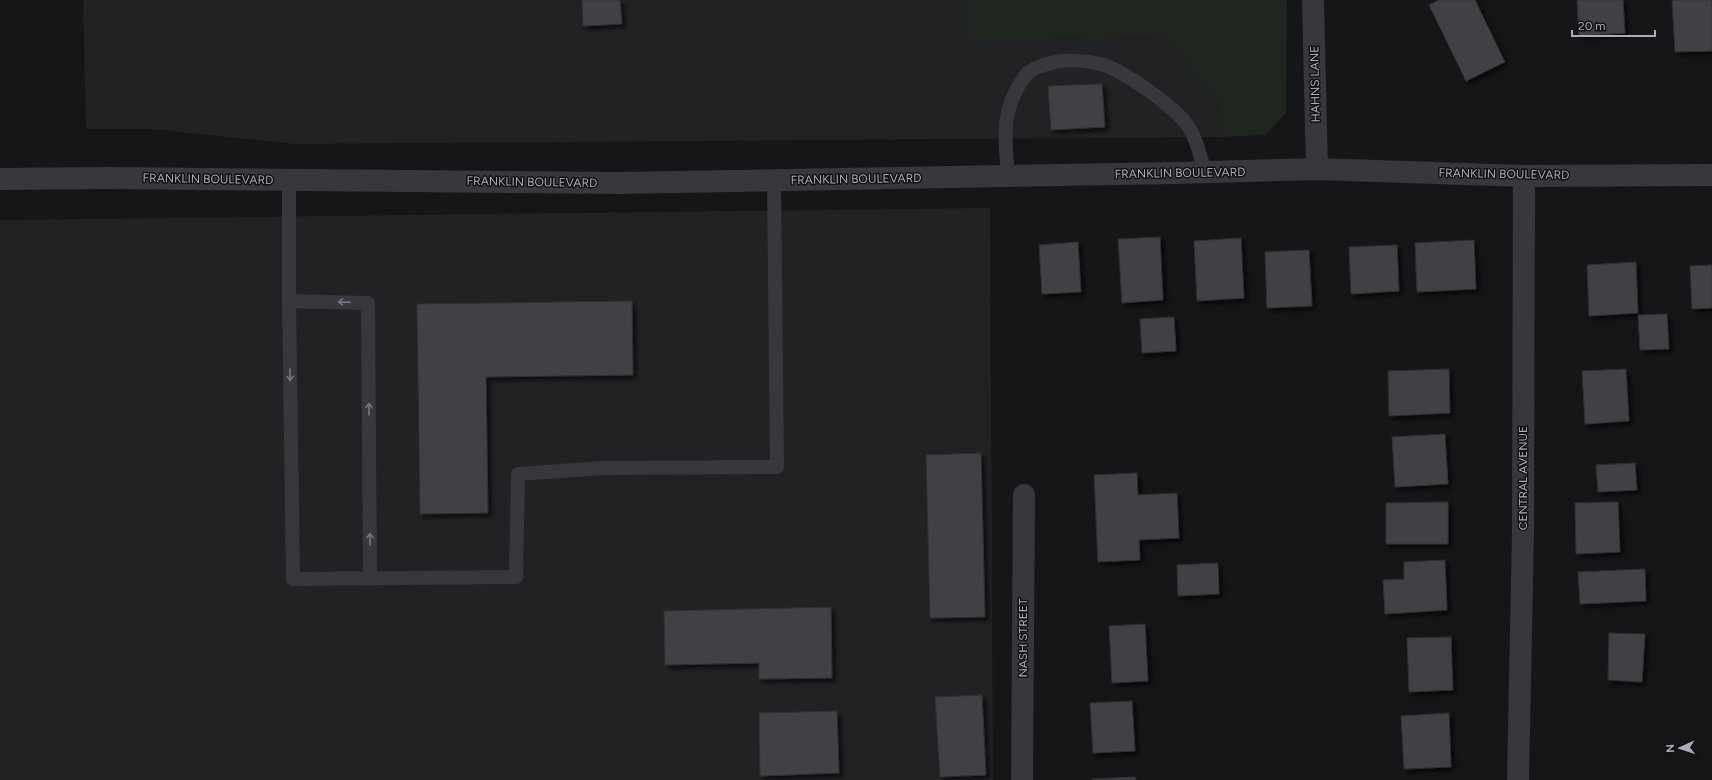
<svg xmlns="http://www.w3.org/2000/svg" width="1712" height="780" font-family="Figtree,sans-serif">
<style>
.built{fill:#222225}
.green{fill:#1e261f}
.building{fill:#404145;stroke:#303034;filter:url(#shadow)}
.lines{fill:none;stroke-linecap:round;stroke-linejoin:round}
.service{stroke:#37383d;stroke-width:14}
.minor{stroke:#37383d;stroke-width:22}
.tertiary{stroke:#37383d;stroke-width:22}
.oneway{stroke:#757881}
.labels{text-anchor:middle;stroke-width:3;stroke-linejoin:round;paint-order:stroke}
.street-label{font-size:12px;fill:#a8adb8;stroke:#111113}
</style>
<defs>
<filter id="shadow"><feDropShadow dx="3.5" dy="3.5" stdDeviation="2" flood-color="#0009"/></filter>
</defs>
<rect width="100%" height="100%" fill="#161618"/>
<!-- built -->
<path class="built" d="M83 0H966V41L1167 38 1218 101 1219 137 295 144 152 129H86Z
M990 208 993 780H0V220Z"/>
<!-- green -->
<path class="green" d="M966 0H1287L1286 113 1266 135 1219 137 1218 101 1167 38 966 41Z"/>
<!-- building -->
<path class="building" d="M582 0H620L622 24 583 26Z
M1439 0H1475L1505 62 1466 81 1429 5Z
M1577 0H1623L1625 33 1579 36Z
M1672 0H1712V51L1675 52Z
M1102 84 1105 127 1051 130 1048 86Z
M1160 237 1163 300 1122 303 1118 239Z
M1241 238 1244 298 1197 301 1194 241Z
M1474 240 1476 289 1417 292 1415 243Z
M1078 242 1081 292 1042 294 1039 245Z
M1397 245 1399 291 1351 294 1349 247Z
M1309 250 1312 306 1267 308 1265 252Z
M1636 262 1638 313 1589 316 1587 265Z
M1712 265V308L1692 309 1690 266Z
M632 301 633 375 486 377 488 513 420 514 417 304Z
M1667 314 1669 349 1640 350 1638 315Z
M1174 317 1176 351 1142 353 1140 319Z
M1449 369 1450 413 1389 416 1388 371Z
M1626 369 1629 421 1585 424 1582 371Z
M1445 434 1448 484 1395 487 1392 437Z
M981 453 985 617 930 618 926 455Z
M1635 463 1637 490 1598 492 1596 465Z
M1137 473 1138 495 1177 493 1179 538 1139 540 1140 560 1098 562 1094 475Z
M1448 502V544H1386V503Z
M1618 502 1620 552 1576 554 1575 503Z
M1445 560 1447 610 1385 614 1383 580 1404 579V562Z
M1218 563 1219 594 1178 596 1177 565Z
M1645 569 1646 601 1580 604 1578 572Z
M831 607 832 678 759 679V663L665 665 664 611Z
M1145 624 1148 681 1112 683 1109 626Z
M1609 633 1645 634 1642 682 1608 680Z
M1451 637 1453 690 1409 692 1407 638Z
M982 695 986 775 940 777 935 697Z
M1132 701 1135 751 1093 753 1090 703Z
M837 711 839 773 760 776 759 713Z
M1449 713 1451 767 1404 769 1401 716Z
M1135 777 1136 780H1093L1092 779Z"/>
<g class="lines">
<!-- service -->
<path class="service" d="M1008 176C1005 137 1000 109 1026 75 1030 69 1040 66 1047 64 1063 59 1084 60 1101 64 1124 71 1169 103 1185 122 1196 135 1200 156 1205 172
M289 301V180
M370 578 368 303 289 301 293 579 516 577 518 474 603 468 777 467 774 181"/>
<!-- minor -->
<path class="minor" d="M1313 0 1317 169
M1022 780 1024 495
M1518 780 1523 532 1524 176"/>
<!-- tertiary -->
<path class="tertiary" d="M0 179 108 178 618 183 1175 173 1317 169 1524 176 1712 175"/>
</g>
<!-- one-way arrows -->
<defs><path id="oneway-shaft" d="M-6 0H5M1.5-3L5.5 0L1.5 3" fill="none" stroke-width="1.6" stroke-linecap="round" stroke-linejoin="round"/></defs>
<g class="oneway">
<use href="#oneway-shaft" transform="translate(344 302) rotate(-178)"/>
<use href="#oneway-shaft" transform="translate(290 375) rotate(89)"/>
<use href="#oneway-shaft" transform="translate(369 409) rotate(-90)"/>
<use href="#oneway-shaft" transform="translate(370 539) rotate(-90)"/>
</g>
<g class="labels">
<!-- street labels -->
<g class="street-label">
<text transform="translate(1315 84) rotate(-91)" y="4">HAHNS LANE</text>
<text transform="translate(1180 173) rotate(-1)" y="4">FRANKLIN BOULEVARD</text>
<text transform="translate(1504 174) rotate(1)" y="4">FRANKLIN BOULEVARD</text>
<text transform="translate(208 179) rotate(1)" y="4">FRANKLIN BOULEVARD</text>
<text transform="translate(856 179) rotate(-1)" y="4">FRANKLIN BOULEVARD</text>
<text transform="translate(532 182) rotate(1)" y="4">FRANKLIN BOULEVARD</text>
<text transform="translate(1523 478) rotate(-90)" y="4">CENTRAL AVENUE</text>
<text transform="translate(1023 638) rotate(-90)" y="4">NASH STREET</text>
</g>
</g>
<!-- north arrow -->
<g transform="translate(1680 748) rotate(267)" stroke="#111113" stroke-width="3" paint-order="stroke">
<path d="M0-3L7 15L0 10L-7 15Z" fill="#a8adb8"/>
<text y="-6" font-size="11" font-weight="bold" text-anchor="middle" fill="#a8adb8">N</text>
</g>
<!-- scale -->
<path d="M1572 30v6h83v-6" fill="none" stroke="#a8adb8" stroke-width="2"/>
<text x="1578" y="30" font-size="12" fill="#a8adb8" stroke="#111113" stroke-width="3" paint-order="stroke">20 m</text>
</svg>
